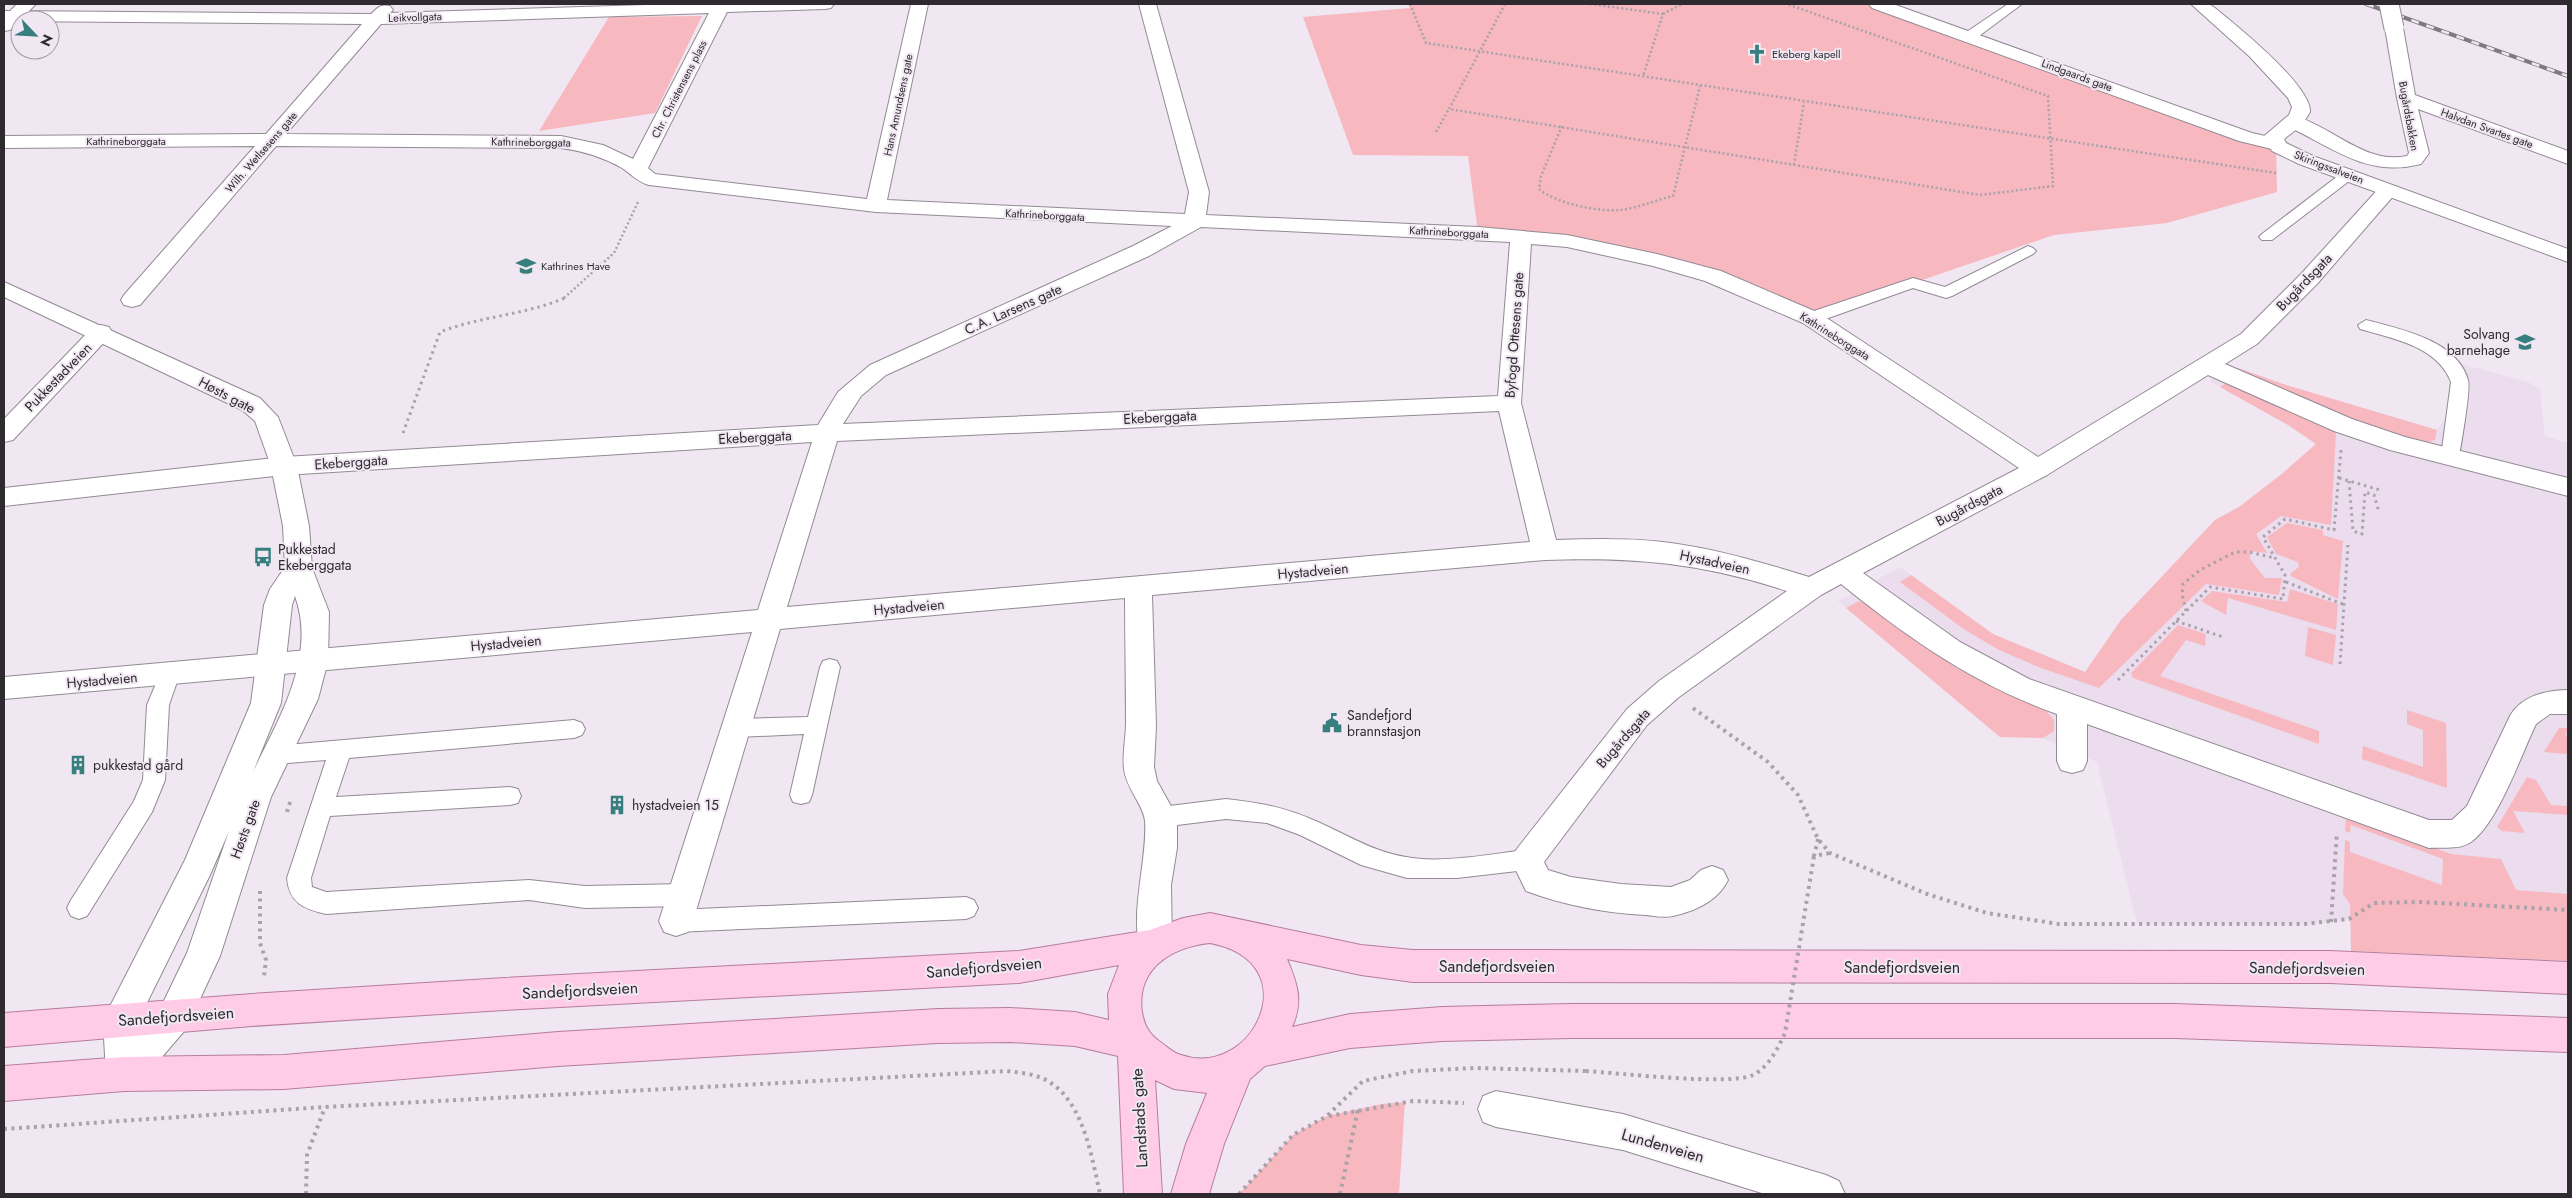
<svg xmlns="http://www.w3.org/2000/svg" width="2572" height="1198" font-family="Jost,sans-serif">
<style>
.built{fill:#ebdcee}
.green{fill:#f8b8bf}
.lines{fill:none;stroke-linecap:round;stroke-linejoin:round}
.lane-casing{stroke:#928a94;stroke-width:2}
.street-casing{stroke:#928a94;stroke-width:2}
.secondary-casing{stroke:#928a94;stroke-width:2}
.primary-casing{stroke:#b57d9c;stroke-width:2}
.path-far2{stroke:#a9a2aa;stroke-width:2.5;stroke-dasharray:2 2.5;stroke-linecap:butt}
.path-far1{stroke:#a9a2aa;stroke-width:3;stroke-dasharray:2.5 4;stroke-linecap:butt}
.path{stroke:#a9a2aa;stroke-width:4;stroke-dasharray:3 4.5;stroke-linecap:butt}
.lane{fill:#fff;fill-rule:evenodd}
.street{fill:#fff;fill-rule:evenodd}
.secondary{fill:#fff;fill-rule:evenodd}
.primary{fill:#fecce7;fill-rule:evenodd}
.rail-casing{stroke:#7f7980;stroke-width:4}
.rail{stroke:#f0e7f2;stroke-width:2.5;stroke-dasharray:8;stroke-linecap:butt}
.street-bridge-casing{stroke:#928a94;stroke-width:21;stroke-linecap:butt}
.path-bridge{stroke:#a9a2aa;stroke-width:4;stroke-dasharray:3 4.5;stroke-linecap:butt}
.street-bridge{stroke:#fff;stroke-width:19}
.labels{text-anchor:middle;stroke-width:4;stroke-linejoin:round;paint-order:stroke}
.far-street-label{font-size:11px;fill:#2e2a2f;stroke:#f0e7f2}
.far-poi-label{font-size:11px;fill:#2e2a2f;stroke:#f0e7f2;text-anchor:start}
.street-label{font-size:14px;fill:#2e2a2f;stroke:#f0e7f2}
.poi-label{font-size:14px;fill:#2e2a2f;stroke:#f0e7f2;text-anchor:start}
.near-street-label{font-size:16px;fill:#2e2a2f;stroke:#f0e7f2}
</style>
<rect width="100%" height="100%" fill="#f0e7f2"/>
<!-- built -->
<path class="built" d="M2454 362 2528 382 2540 389 2545 436 2568 443V911L2374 903 2349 919 2331 922 2304 924 2137 923 2097 762 2043 738 2000 737 1838 601 1900 567 1993 634 2085 672 2121 620 2215 520 2239 507 2283 473 2316 444 2288 425 2209 381 2232 366 2283 384 2437 430 2452 410Z"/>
<!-- green -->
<path class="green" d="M1408 4H1879L2276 144 2277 192 2167 223 2054 235 1811 318 1713 276 1608 249 1478 233 1468 156 1353 155 1303 17 1410 8Z
M702 16 655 113 539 131 609 17Z
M2238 368 2283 384 2437 430 2435 440 2422 444 2360 424 2245 375Z
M2226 383 2336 432 2331 525 2281 516 2256 534 2267 553 2250 551V559L2265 578H2282L2279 595 2206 584 2099 688 2041 668 1999 650 1965 630 1900 582 1911 575 1993 634 2085 672 2121 620 2215 520 2239 507 2283 473 2316 444 2288 425 2220 387Z
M2287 523 2323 530V535L2343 541 2338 599 2291 576 2290 574 2299 567 2298 562 2276 554 2267 537Z
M2290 589 2338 604 2336 630 2228 598 2226 615 2201 601 2212 591 2287 602Z
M1859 601 1868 604 2044 708 2054 720V731L2043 738 2000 737 1846 608Z
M2178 625 2206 634 2205 646 2186 640 2160 676 2319 731V744L2133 678 2131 673Z
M2308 627 2336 635 2333 665 2305 656Z
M2407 710 2446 723 2447 788 2362 759 2363 746 2423 767V730L2407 724Z
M2559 728H2568V733H2565L2568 739V754L2544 752Z
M2527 777 2536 780 2551 805 2568 806V815L2513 811 2525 833 2502 831 2497 827Z
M2346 816 2451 854 2501 859 2516 890 2568 894V961L2351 951 2350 904 2343 894 2345 840 2350 842V852L2442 885 2443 859 2351 825 2350 833 2345 831Z
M1405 1102 1399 1194H1239L1293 1135 1327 1116 1382 1104Z"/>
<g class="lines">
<defs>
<path id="lane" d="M2008 4H2022L1975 39H1965L1964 36 1965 33Z
M2348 171 2355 175 2353 178 2272 240H2262L2259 237 2262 234 2343 172Z
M2028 246 2033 248 2036 251 2033 254 1952 296 1946 298 1913 288 1817 322 1811 323 1803 318 1805 314 1913 278 1945 287Z
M2366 320C2400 329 2457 340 2468 380 2471 391 2461 443 2459 457L2456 461H2444L2441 457 2451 382C2437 346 2394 339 2360 329L2358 325Z
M830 659 837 661 840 667 812 795 809 802 801 804 793 802 790 795 804 734 737 737 729 734 726 728 729 722 737 719 808 717 820 667 823 661Z
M170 665 177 667 180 673 169 705 165 780 152 812 87 916 79 919 71 916 67 908 71 900 134 801 143 780 147 705 163 667Z
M574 720 582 723 585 729 582 735 574 738 349 758 336 797 510 787 518 789 521 796 518 803 510 805 330 816 311 878 312 887 326 892 529 880 585 886 684 884 692 888 696 895 692 902 684 906 585 908 529 900 326 914C304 909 289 903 287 878L326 760 275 764 267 761 264 755 267 749 275 746Z
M1226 799C1261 803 1285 807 1318 822 1347 835 1374 852 1406 857 1441 864 1491 854 1527 850L1535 853 1539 860 1535 867 1527 870 1457 878H1407L1361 865 1300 835 1267 823 1226 819 1161 827 1153 824 1150 817 1153 810 1161 807Z
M966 897 974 900 978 908 974 916 966 919 676 932 667 929 664 921 667 913 676 910Z"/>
<path id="street" d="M679 4H834L831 8 825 9 727 12 648 168 655 174 867 199 911 4H928L887 200 1185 214 1189 192 1139 4H1156L1209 192 1206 215 1478 227 1567 235 1657 254 1721 271 1819 313 2038 457 2241 334 2301 274 2381 186H2395L2398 190 2395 194 2317 284 2257 344 2225 364 2352 419 2405 437 2568 478V496L2390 450 2334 431 2208 375 2047 475 1863 573 1960 642 2029 679 2429 820H2452L2467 806 2510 716C2521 696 2547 690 2568 690V714H2550L2536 724C2521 755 2498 823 2471 842 2460 850 2442 847 2429 848L2087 724V761L2083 770 2072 773 2061 770 2057 761V714C1975 685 1908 638 1841 584L1821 595 1679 697 1647 725 1544 862 1548 870 1571 877 1621 884 1671 887 1690 880 1701 870 1712 866 1723 870 1728 880C1718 901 1695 911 1673 916 1665 918 1654 916 1646 915 1604 913 1564 905 1526 891L1511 860 1516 850 1627 709 1659 681 1787 591C1701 563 1635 557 1545 560L1152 595 1156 726 1154 767 1157 781 1177 817V848L1171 885 1172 945 1167 956 1155 960 1143 956C1127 920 1148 860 1145 821 1144 806 1126 788 1124 769 1122 754 1126 738 1126 723 1126 681 1125 640 1125 598L780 629 693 921 688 932 676 936 664 932 659 921 752 632 4 699V677L758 610 812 442 284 475 4 506V488L284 457 818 425 838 392 870 365 1133 246 1172 226 876 212 649 185C638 182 631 174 622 168 603 157 583 151 561 148L276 146 140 305 132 307 124 305 121 300 124 295 255 146 4 148V136L266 134 362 24 4 21V11L371 14C378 7 381 4 390 6L393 10 390 13ZM709 13 633 159 603 145 561 136 286 134 381 24ZM1201 227 1510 242 1498 396 843 424 861 396 886 375 1149 256ZM1531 244 1567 247 1653 266 1705 281 1803 323 2019 468 1809 577C1761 562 1713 548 1663 542 1628 538 1592 539 1556 540L1521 403ZM1499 411 1530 542 787 607 837 441Z
M1869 4H1893L2252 133 2283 140 2286 144 2283 148 2276 150 2239 141 1872 8Z
M2394 23 2400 24 2403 28 2415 95 2568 151V164L2418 109 2429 153 2421 164C2367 178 2334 148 2287 126L2284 122 2287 118 2294 116C2332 126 2365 165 2407 156L2409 153 2397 98 2385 28 2388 24Z
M101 325 109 327 112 332 109 337 13 440 4 442V419L93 327Z
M1496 1091 1623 1114 1826 1175 1839 1181 1845 1194H1765L1623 1150 1496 1127 1483 1122 1478 1109 1483 1096Z"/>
<path id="secondary" d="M17 4H36L10 30 4 31V17Z
M2191 4H2209L2215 8C2236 25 2312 86 2310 112L2302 125 2284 139 2286 143 2313 156 2568 249V262L2299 164 2272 151 2263 137 2289 115 2292 107 2288 98 2250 57Z
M4 282 260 398 278 417 297 466 309 526 312 568 329 612 328 661 318 699 271 797 220 956 186 1029 137 1086 124 1091 111 1086 106 1074 103 1020 185 860 251 703 264 605 270 589 285 567 283 526 271 466 255 421 242 410 4 297ZM295 596C317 657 279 718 253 772L281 703 292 605ZM229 831 187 953 162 1005 138 1031V1021L210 875Z"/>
<path id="primary" d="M1210 913 1361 945 1413 950 2330 951 2568 962V994L2330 983 1413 982 1361 975 1287 959C1297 983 1304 1001 1292 1027L1350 1014 1442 1007 1572 1004H2175L2568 1018V1052L2175 1038H1572L1442 1041 1350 1048 1265 1066 1250 1079 1224 1144 1209 1194H1171L1186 1144 1207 1093 1174 1089 1155 1080 1162 1194H1124L1118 1056 1075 1046 1010 1042 938 1043 558 1066 284 1089 124 1091 4 1101V1066L124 1057 284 1055 558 1032 938 1009 1010 1008 1075 1012 1109 1020 1108 994 1119 965 1019 983 504 1010 252 1026 4 1047V1013L252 994 504 978 1019 951 1150 930 1183 918ZM1210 943C1310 962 1253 1080 1181 1055 1173 1053 1165 1045 1159 1041 1148 1033 1144 1024 1142 1012 1136 968 1172 947 1210 943Z"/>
</defs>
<!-- lane casing -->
<use href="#lane" class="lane-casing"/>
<!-- street casing -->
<use href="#street" class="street-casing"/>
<!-- secondary casing -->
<use href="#secondary" class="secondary-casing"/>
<!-- primary casing -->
<use href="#primary" class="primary-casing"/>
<!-- path-far2 -->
<path class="path-far2" d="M1410 4 1426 43 2276 173
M1505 4 1449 109 1980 195 2053 186 2048 96 1787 4
M1590 4 1663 14 1643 76
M1663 14 1682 4
M1562 126 1541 176 1539 189C1555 203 1598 212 1620 210 1638 208 1656 200 1673 196L1700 86
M1436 132 1449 109
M1794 165 1804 102
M564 298 614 253 639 200"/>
<!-- path-far1 -->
<path class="path-far1" d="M403 433 440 332C481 316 526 315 567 297
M2339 478 2380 490
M2349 481 2353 531 2362 534 2365 492 2374 495 2379 512
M2286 582 2345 605
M2186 611 2182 594 2183 584 2200 570 2235 552H2249L2275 558
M2176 621 2223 637
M2340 664 2348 545
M2118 680 2210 587 2283 599 2285 575 2263 537 2285 519 2334 530 2341 450"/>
<!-- path -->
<path class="path" d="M1693 708 1768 762 1798 795 1818 839 1830 853 1927 894 1987 913 2059 924H2304L2349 919 2374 903 2421 902 2568 910
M287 812 291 799
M1818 839 1814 856 1830 853
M260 891V943L266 960 264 976
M2331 922 2337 832
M1329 1116 1413 1101 1464 1103
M4 1129 325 1107 1007 1071C1022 1073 1038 1074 1051 1083 1084 1105 1092 1158 1100 1194
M306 1194 307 1155 325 1107
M1239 1194 1293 1135 1327 1116 1363 1081 1413 1071 1475 1068 1586 1071
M1340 1194 1358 1109"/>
<!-- lane -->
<use href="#lane" class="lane"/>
<!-- street -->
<use href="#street" class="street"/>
<!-- secondary -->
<use href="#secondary" class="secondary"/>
<!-- primary -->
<use href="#primary" class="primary"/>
<defs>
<path id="rail" d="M2366 4 2568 76"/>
</defs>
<!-- rail casing -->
<use href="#rail" class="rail-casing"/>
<!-- rail -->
<use href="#rail" class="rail"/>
<defs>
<path id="street-bridge" d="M2389 4 2394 28"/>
</defs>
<!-- street-bridge casing -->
<use href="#street-bridge" class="street-bridge-casing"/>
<!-- path-bridge -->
<path class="path-bridge" d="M1586 1071C1617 1073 1731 1086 1753 1075 1769 1067 1778 1048 1785 1033L1814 856"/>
<!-- street-bridge -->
<use href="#street-bridge" class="street-bridge"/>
</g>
<!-- icons -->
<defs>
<symbol id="church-bare" viewBox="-9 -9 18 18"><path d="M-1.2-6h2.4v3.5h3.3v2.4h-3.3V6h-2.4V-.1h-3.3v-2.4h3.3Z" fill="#367f7e" stroke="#f0e7f2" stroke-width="2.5" paint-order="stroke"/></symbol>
<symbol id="school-bare" viewBox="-9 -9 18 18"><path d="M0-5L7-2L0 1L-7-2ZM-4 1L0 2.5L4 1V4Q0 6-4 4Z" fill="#367f7e" stroke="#f0e7f2" stroke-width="2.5" paint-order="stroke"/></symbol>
<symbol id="bus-bare" viewBox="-9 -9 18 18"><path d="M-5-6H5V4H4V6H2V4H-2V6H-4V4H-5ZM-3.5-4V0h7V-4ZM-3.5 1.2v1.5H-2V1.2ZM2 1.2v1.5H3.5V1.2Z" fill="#367f7e" stroke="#f0e7f2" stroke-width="2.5" paint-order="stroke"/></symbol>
<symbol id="civic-bare" viewBox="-9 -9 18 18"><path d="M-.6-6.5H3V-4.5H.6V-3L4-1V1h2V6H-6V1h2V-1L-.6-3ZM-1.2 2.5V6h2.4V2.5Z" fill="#367f7e" stroke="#f0e7f2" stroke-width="2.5" paint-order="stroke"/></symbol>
<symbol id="building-bare" viewBox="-9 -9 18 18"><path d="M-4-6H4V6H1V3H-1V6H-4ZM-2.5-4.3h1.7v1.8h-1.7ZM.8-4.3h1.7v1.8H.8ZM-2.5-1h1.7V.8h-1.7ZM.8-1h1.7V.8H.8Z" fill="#367f7e" stroke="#f0e7f2" stroke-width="2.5" paint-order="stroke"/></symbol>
</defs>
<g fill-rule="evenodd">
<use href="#church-bare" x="1743" y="40" width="28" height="28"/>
<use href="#school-bare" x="512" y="252" width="28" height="28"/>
<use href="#school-bare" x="2511" y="328" width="28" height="28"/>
<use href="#bus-bare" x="249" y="543" width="28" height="28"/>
<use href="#civic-bare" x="1318" y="709" width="28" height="28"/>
<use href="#building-bare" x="64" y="751" width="28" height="28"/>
<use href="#building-bare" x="603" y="791" width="28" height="28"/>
</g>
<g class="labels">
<!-- far-street labels -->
<g class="far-street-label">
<text transform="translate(415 17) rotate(-2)" y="4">Leikvollgata</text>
<text transform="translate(2077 75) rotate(20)" y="4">Lindgaards gate</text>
<text transform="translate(679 89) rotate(-63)" y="4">Chr. Christensens plass</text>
<text transform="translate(898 105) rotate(-78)" y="4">Hans Amundsens gate</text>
<text transform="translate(2409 116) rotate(80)" y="4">Bugårdsbakken</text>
<text transform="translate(2487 128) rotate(20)" y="4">Halvdan Svartes gate</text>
<text x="126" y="145">Kathrineborggata</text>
<text transform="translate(531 142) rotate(1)" y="4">Kathrineborggata</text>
<text transform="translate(261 152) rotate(-49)" y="4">Wilh. Wetlsesens gate</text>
<text transform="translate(2329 167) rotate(21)" y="4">Skiringssalveien</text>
<text transform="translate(1045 215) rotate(3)" y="4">Kathrineborggata</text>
<text transform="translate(1449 232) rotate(3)" y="4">Kathrineborggata</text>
<text transform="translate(1835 336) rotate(32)" y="4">Kathrineborggata</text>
</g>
<!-- far-poi labels -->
<g class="far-poi-label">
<text x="1772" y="58">Ekeberg kapell</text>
<text x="541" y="270">Kathrines Have</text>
</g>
<!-- street labels -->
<g class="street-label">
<text transform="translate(2304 282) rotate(-46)" y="5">Bugårdsgata</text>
<text transform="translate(1013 309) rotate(-24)" y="5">C.A. Larsens gate</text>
<text transform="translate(1514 335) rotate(-86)" y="5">Byfogd Ottesens gate</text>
<text transform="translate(58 377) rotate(-46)" y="5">Pukkestadveien</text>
<text transform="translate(227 395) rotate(28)" y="5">Høsts gate</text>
<text transform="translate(1160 417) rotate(-3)" y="5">Ekeberggata</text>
<text transform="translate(755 437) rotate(-3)" y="5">Ekeberggata</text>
<text transform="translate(351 462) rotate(-4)" y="5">Ekeberggata</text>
<text transform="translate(1969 505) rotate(-28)" y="5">Bugårdsgata</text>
<text transform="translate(1715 562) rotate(12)" y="5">Hystadveien</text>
<text transform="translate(1313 571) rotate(-5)" y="5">Hystadveien</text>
<text transform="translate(909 607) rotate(-5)" y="5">Hystadveien</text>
<text transform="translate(506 643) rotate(-5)" y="5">Hystadveien</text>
<text transform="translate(102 680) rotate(-5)" y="5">Hystadveien</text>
<text transform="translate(1623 738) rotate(-49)" y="5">Bugårdsgata</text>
<text transform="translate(245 829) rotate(-70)" y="5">Høsts gate</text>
</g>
<!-- poi labels -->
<g class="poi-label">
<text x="2510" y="339" text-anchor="end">Solvang<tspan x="2510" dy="16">barnehage</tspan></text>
<text x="278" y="554">Pukkestad<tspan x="278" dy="16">Ekeberggata</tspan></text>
<text x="1347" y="720">Sandefjord<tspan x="1347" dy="16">brannstasjon</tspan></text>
<text x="93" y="770">pukkestad gård</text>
<text x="632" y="810">hystadveien 15</text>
</g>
<!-- near-street labels -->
<g class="near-street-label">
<text x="1497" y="972">Sandefjordsveien</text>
<text transform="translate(984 967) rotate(-5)" y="6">Sandefjordsveien</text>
<text x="1902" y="973">Sandefjordsveien</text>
<text transform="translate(2307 968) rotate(1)" y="6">Sandefjordsveien</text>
<text transform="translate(580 990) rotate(-3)" y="6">Sandefjordsveien</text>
<text transform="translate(176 1016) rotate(-4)" y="6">Sandefjordsveien</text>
<text transform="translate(1139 1118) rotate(-93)" y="6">Landstads gate</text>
<text transform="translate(1663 1145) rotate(16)" y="6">Lundenveien</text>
</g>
</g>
<!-- border -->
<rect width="2572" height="1198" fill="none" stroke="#2e2a2f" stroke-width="10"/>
<!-- north arrow -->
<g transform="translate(35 35) rotate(115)"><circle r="24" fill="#f0e7f2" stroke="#a29ba4"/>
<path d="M0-4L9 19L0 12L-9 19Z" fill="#367f7e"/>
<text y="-8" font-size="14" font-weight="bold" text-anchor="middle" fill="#2e2a2f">N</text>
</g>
</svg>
